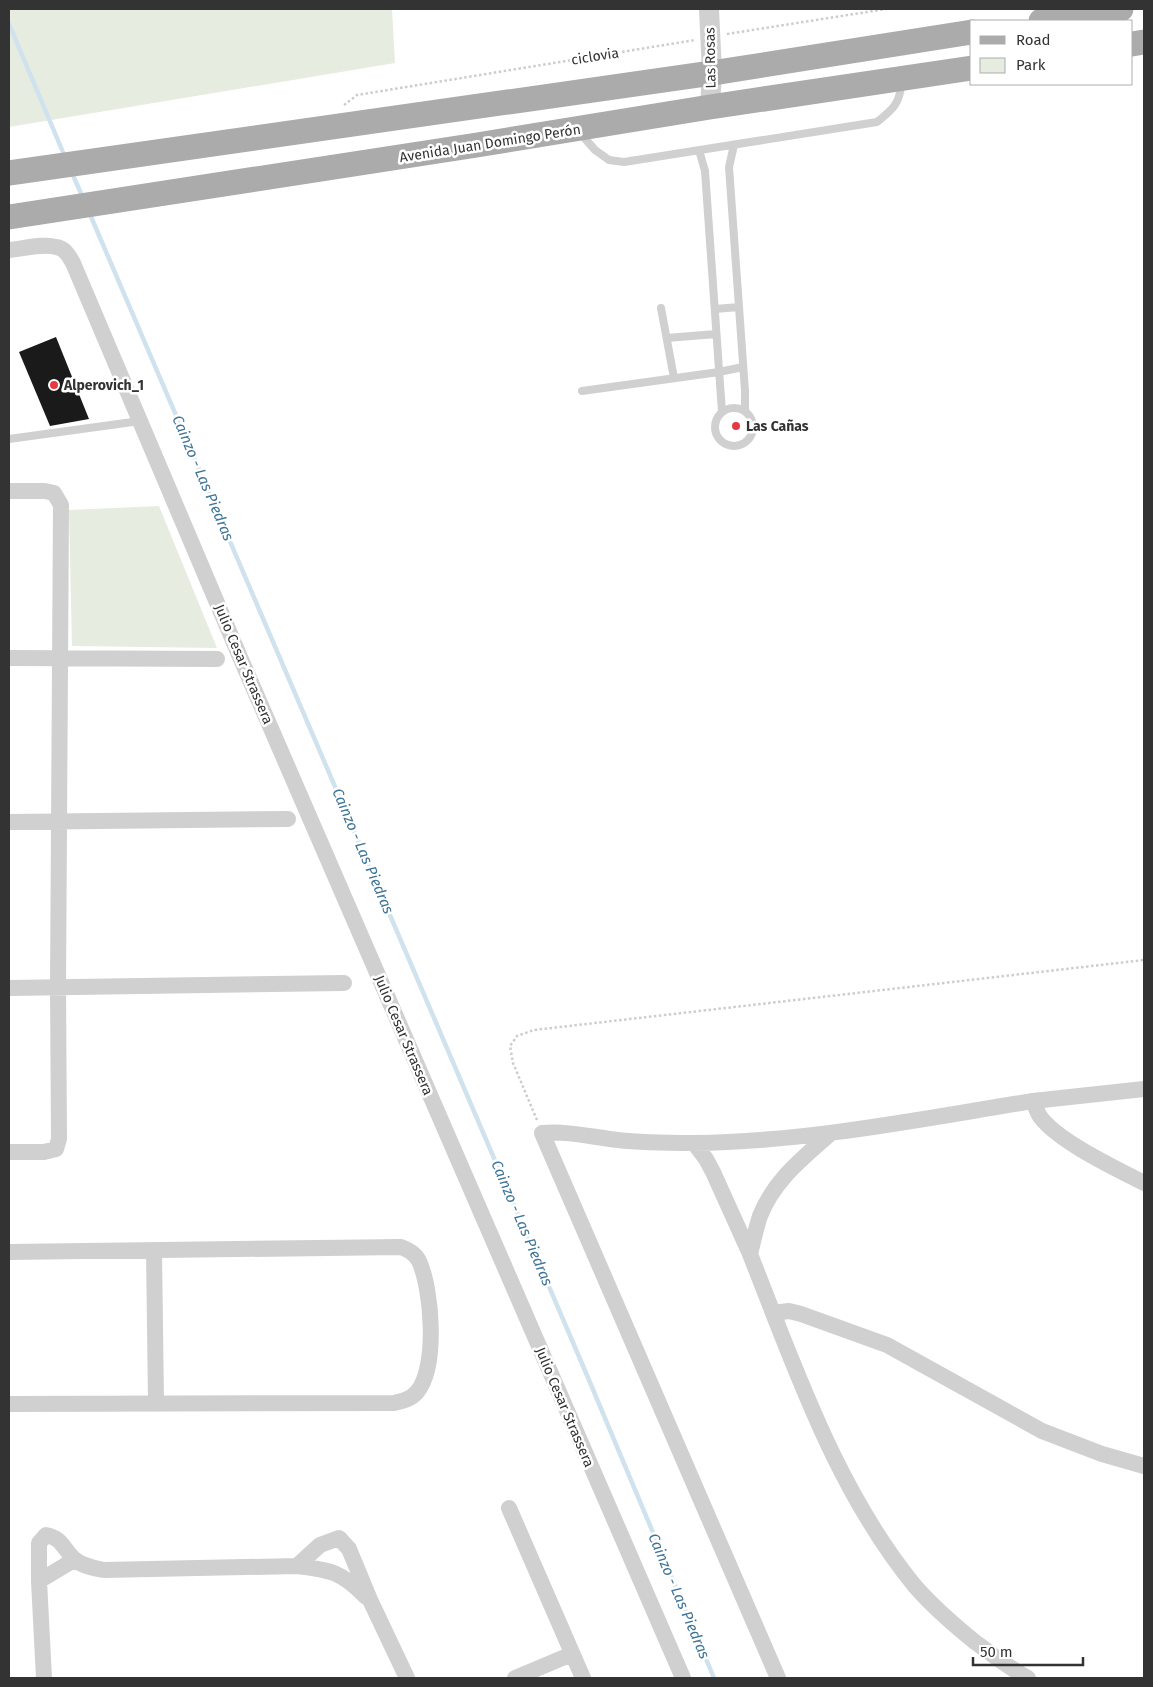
<svg xmlns="http://www.w3.org/2000/svg" width="1153" height="1687" font-family="'Fira Sans',sans-serif">
<style>
.green{fill:#e6ecdf}
.lines{fill:none;stroke-linecap:round;stroke-linejoin:round}
.stream{stroke:#cfe2ee;stroke-width:4.5}
.building{fill:#1a1a1a}
.path{stroke:#cdcdcd;stroke-width:2.5;stroke-dasharray:2.5 2.5;stroke-linecap:butt}
.service{stroke:#d0d0d0;stroke-width:8}
.minor{stroke:#d0d0d0;stroke-width:16}
.tertiary{stroke:#d0d0d0;stroke-width:20}
.primary{stroke:#ababab;stroke-width:25}
.poi-dot{fill:#e63946;stroke:#fff;stroke-width:2}
.labels{text-anchor:middle;stroke-width:5;stroke-linejoin:round;paint-order:stroke}
.street-label{font-size:14px;fill:#333;stroke:#fff}
.poi-label{font-size:14px;font-weight:bold;fill:#333;stroke:#fff;text-anchor:start}
.water-label{font-size:15px;font-style:italic;fill:#3f7597;stroke:#fff}
</style>
<rect width="100%" height="100%" fill="#fff"/>
<!-- green -->
<path class="green" d="M9 9H392L395 63 9 127Z
M159 506 217 648 72 646 69 510Z"/>
<g class="lines">
<!-- stream -->
<path class="stream" d="M9 24 65 157
M72 173 83 198
M89 212 589 1380 714 1678"/>
</g>
<!-- building -->
<path class="building" d="M56 337 89 419 50 426 19 352Z"/>
<g class="lines">
<!-- path -->
<path class="path" d="M727 34 886 9
M344 105 357 95 695 40
M537 1120 513 1063 510 1046 517 1036 534 1030 1144 960"/>
<!-- service -->
<path class="service" d="M580 133 595 150 609 160 624 162 877 122C892 110 901 103 901 82
M734 145 729 167 745 391V411
M699 150 705 171 722 412
M661 308 674 378
M715 309 739 307
M667 338 716 334
M582 391 719 372 743 367
M715 427a19 19 0 1 1 38 0a19 19 0 1 1-38 0Z
M9 439 140 421"/>
<!-- minor -->
<path class="minor" d="M9 250C22 249 44 243 56 247 65 248 69 256 73 263L240 657 683 1678
M9 491H45L54 493 61 505 58 987 59 1139 56 1149 44 1152H9
M9 658 217 659
M9 822 288 819
M9 988 344 983
M1033 1101 1144 1089
M694 1143 706 1159 713 1172 750 1254 773 1313 789 1311 801 1314 887 1345 1042 1431 1102 1454 1144 1466
M154 1250 156 1403
M9 1252 401 1247C408 1250 415 1253 419 1261 432 1289 438 1367 417 1392 411 1399 403 1401 394 1403L9 1404
M750 1254C753 1242 756 1228 760 1216 774 1180 803 1158 831 1133
M773 1313C810 1408 849 1505 914 1585 932 1606 954 1625 975 1642 993 1655 1009 1668 1028 1678
M509 1508 583 1678
M297 1566C331 1570 342 1572 366 1597
M39 1581 74 1560
M44 1678 39 1581V1543L46 1535C62 1538 63 1548 73 1558 81 1566 94 1568 104 1570L297 1566 320 1545 339 1538 349 1549 371 1602 407 1678
M515 1678 572 1654
M778 1678 542 1133C570 1131 591 1137 618 1140 643 1143 668 1143 693 1143 807 1142 921 1119 1033 1101 1035 1106 1037 1111 1039 1115 1055 1140 1117 1169 1144 1183"/>
<!-- tertiary -->
<path class="tertiary" d="M709 9 712 73 710 107"/>
<!-- primary -->
<path class="primary" d="M1041 21 1121 9
M1132 44 1144 42
M9 173 712 73 972 32
M9 217 477 145 710 107 972 68"/>
</g>
<!-- markers -->
<g class="poi-dot">
<circle cx="54" cy="385" r="5"/>
<circle cx="736" cy="426" r="5"/>
</g>
<g class="labels">
<!-- street labels -->
<g class="street-label">
<text transform="translate(595 56) rotate(-9)" y="5">ciclovia</text>
<text transform="translate(710 58) rotate(-91)" y="5">Las Rosas</text>
<text transform="translate(490 143) rotate(-9)" y="5">Avenida Juan Domingo Perón</text>
<text transform="translate(244 664) rotate(67)" y="5">Julio Cesar Strassera</text>
<text transform="translate(404 1035) rotate(67)" y="5">Julio Cesar Strassera</text>
<text transform="translate(565 1407) rotate(67)" y="5">Julio Cesar Strassera</text>
</g>
<!-- poi labels -->
<g class="poi-label">
<text x="64" y="390">Alperovich_1</text>
<text x="746" y="431">Las Cañas</text>
</g>
<!-- water labels -->
<g class="water-label">
<text transform="translate(203 478) rotate(67)" y="5">Cainzo - Las Piedras</text>
<text transform="translate(363 851) rotate(67)" y="5">Cainzo - Las Piedras</text>
<text transform="translate(522 1223) rotate(67)" y="5">Cainzo - Las Piedras</text>
<text transform="translate(679 1596) rotate(67)" y="5">Cainzo - Las Piedras</text>
</g>
</g>
<!-- border -->
<rect width="1153" height="1687" fill="none" stroke="#333333" stroke-width="20"/>
<!-- legend -->
<rect x="970" y="20" width="162" height="65" fill="#ffffff" stroke="#adadad"/>
<rect x="980" y="36" width="25" height="8" fill="#ababab" stroke="#adadad"/>
<text x="1016" y="45" font-size="15" fill="#333333">Road</text>
<rect x="980" y="58" width="25" height="15" fill="#e6ecdf" stroke="#adadad"/>
<text x="1016" y="70" font-size="15" fill="#333333">Park</text>
<!-- scale -->
<path d="M973 1657v8h110v-8" fill="none" stroke="#333333" stroke-width="2.5"/>
<text x="980" y="1657" font-size="15" fill="#333333" stroke="#ffffff" stroke-width="4" paint-order="stroke">50 m</text>
</svg>
